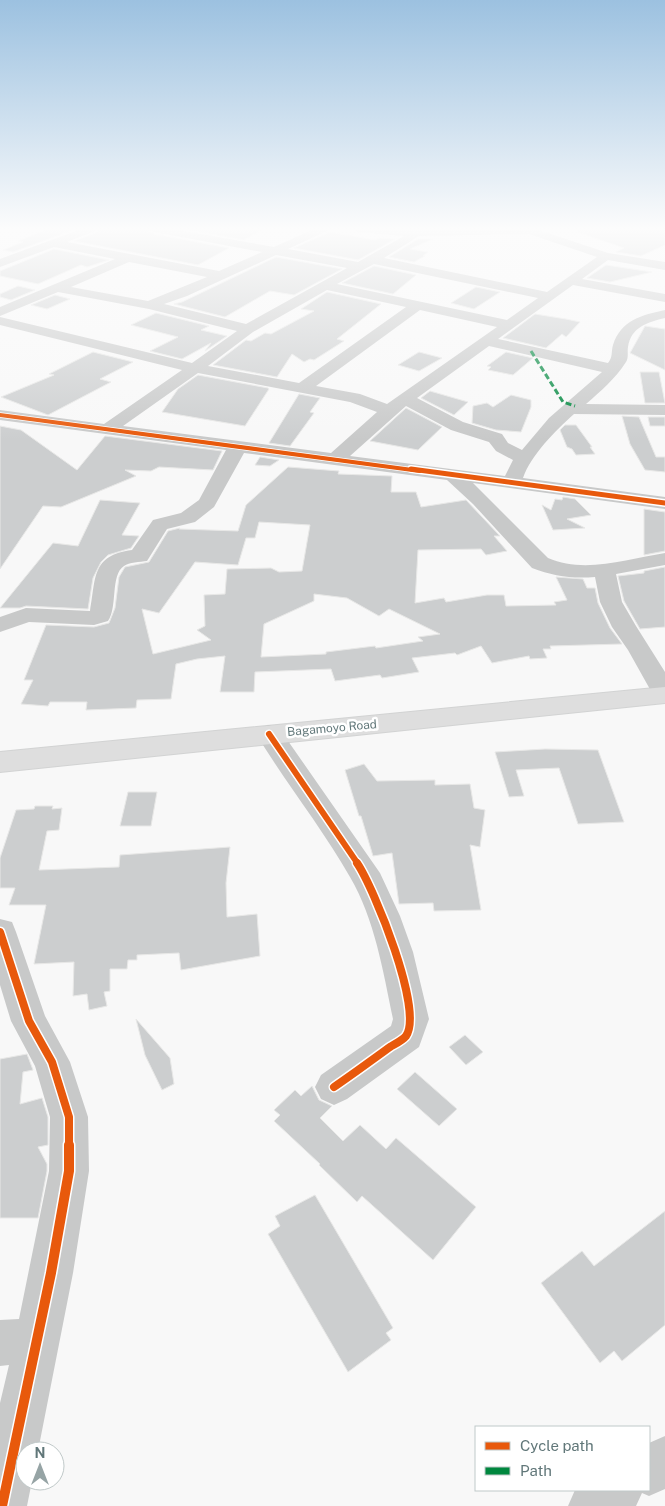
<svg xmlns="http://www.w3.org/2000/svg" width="665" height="1506" font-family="'Public Sans',sans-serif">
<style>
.building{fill:#cccecf;stroke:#e8e8e7;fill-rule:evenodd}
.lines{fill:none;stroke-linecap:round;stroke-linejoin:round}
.highway-casing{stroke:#d2d3d3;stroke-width:2}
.minor{fill:#c8c9c9;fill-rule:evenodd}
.highway{fill:#dedede;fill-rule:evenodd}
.quiet{stroke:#00873e;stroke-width:3;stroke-dasharray:6 3;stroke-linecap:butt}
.cycleway-far4-casing{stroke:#fff;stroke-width:5.5}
.cycleway-far3-casing{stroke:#fff;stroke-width:8}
.cycleway-far2-casing{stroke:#fff;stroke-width:9}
.cycleway-far1-casing{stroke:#fff;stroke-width:11}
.cycleway-casing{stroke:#fff;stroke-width:13}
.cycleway-far4{stroke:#e8590c;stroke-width:4}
.cycleway-far3{stroke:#e8590c;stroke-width:5}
.cycleway-far2{stroke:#e8590c;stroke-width:6}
.cycleway-far1{stroke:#e8590c;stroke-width:8}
.cycleway{stroke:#e8590c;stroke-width:10}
.labels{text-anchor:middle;stroke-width:5;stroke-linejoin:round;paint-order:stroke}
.street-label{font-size:12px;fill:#617779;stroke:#fff}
</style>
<rect width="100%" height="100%" fill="#f8f8f8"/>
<!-- building -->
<path class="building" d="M48 229H76L13 252 3 250 23 242 18 241Z
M99 229H146L154 234 229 248 198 265 74 241 96 233Z
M183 229H264L244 240Z
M577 229H665V245L641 256 616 252 624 248 577 232Z
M330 232 375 240 379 238 395 239 358 260 294 248Z
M418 239H433L410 249 428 252 423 256H425L414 262 389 257Z
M54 249 109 260 87 267 81 265 38 284 0 276V271Z
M276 257 342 269 294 295 270 291 225 317 174 304 182 302Z
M606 265 652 272 610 282 587 278Z
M374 266 416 275 393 294 342 283Z
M18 286 35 290 11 300 0 297V294Z
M476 287 500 292 474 309 451 303Z
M327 292 381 304 337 339 344 341 314 360 310 359 304 362 292 354 277 377 213 365 246 340 251 341 265 333 271 334 314 311 301 309Z
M55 295 70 299 47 309 31 305Z
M156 313 209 326 201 330 227 336 205 351 211 343 182 359 150 351 178 337 131 325Z
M535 314 566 319 580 322 566 337 562 334 546 348 503 338Z
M645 326 665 329V370L630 353Z
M93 352 133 362 100 379 111 382 48 415 1 397 54 375 49 374Z
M419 352 442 358 419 371 398 365Z
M506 352 533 358 513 375 488 370 491 367 487 366Z
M640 372H659L665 403H645Z
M198 375 268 388 269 389 245 426 162 412 178 389Z
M430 391 468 402 454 415 421 398Z
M299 394 320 398 310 412 314 413 290 446 269 443Z
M511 395 531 400V407L521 432 496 430 472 423 473 406 487 403 493 407Z
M406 408 442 427 418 450 370 441Z
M622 416 639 417 656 457H665V472L645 470 630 444Z
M648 417H665V426H650Z
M565 425H576L592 447H590L595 454 576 455 572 449 567 447 560 430Z
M0 426 21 430 77 470 105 436 222 451 213 470 159 467 151 471 125 470 136 476 61 507 43 506 0 569Z
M260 457 279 460 270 466 255 465Z
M288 467 339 471 338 474 392 476 391 492H416L421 507 466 500 500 536H494L507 551 486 555 481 549 418 550 415 603 444 598 446 602 487 595H504L506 606 556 605 554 602 567 600 556 577 583 579 587 588H595L598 603 610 628 622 644 550 646 551 649H543L547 658 530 659 529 656 492 663 481 646 457 655 455 653 412 658 419 672 382 678 380 675 335 681 331 669 255 672 254 692H220L225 656 197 659 176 664 171 699 137 700 136 708 86 710 87 702H50L48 706 21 704 33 680H24L46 625 94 627 109 623 115 608 119 577 125 567 149 562 168 531 180 528 179 529 238 531 246 505ZM259 522 310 525 302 571 279 572 271 568 227 569 225 594 204 595 205 626 197 630 211 640 153 654 142 609 159 613 195 562 238 565 246 538H255ZM314 594 347 598 379 616 389 609 440 634 418 637 423 641 376 648 375 646 326 652V654L261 657 264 624 314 601Z
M563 497 575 499 591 515 567 519 585 528 553 530 542 505 551 510 555 499 562 500Z
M100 500 140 503 122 535 139 536 131 548 108 555 101 562 93 578 88 609 26 606 20 608H0L53 543 78 546Z
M644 509 665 512V551L644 555Z
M665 567V627L640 629 624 601 618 576 644 573V571Z
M545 749 598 750 624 822 578 824 559 768 516 770 524 796 509 797 495 752Z
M364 764 377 781 435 780V785L470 784 474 808 485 810 480 847 470 845 481 910 434 911 433 903 399 904 392 853 373 856 361 816H359L345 770Z
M128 792H157L151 826H120Z
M35 806H53L52 809 62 808 59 830 47 831 39 870 119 867 120 855 230 847 226 883 227 917 257 914 260 956 181 970 179 953 137 955V960H128L127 969H110V991L104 992 107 1006 89 1010 87 994 73 996 74 962 34 964 46 905H9L15 888H0V858L16 810 34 809Z
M136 1019 170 1058 174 1084 162 1090 145 1055Z
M465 1035 483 1052 466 1065 449 1047Z
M27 1054 33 1070 23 1072 20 1104 42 1098 48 1117V1145L38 1147 47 1164V1171L38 1218H0V1059Z
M415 1072 457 1109 439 1126 397 1089Z
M312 1086 319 1100 332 1106 320 1118 343 1141 360 1125 386 1149 396 1138 476 1207 433 1260 362 1196 357 1202 319 1165 320 1164 274 1121 280 1115 274 1110 295 1090 301 1096Z
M315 1195 393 1328 386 1333 391 1340 348 1372 268 1234 280 1226 275 1216Z
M665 1211V1325L622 1361 614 1351 600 1363 541 1283 582 1251 594 1266Z"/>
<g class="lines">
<defs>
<path id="highway" d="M665 687V703L0 772V752Z"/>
</defs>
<!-- highway casing -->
<use href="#highway" class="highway-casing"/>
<!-- minor -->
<path class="minor" d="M81 229H97L95 231 67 242 219 271 262 252 154 232 148 229H173L274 247 314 229H329L327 231 288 249 358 262 404 236 358 232 352 229H536L608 253 665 262V270L608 260 582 279 665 294V302L573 285 498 339 608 363C613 357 611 352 613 345 621 320 642 315 665 310V318C648 322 631 327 628 347 627 352 629 357 626 362 615 379 601 391 586 404L665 405V415L574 414C555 431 531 455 523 478L665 497V509L473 483 548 558C584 574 628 559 665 553V565L616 574 622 602 636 626 665 672V702L656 700 628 650 612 627 600 602 595 577C572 579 553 576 532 568L473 504 447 480 244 453 214 507 195 522 167 529 147 561C140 562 129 562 124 566 110 575 118 607 108 621L94 625 29 622 0 632V617L26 608 90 611C96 579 91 555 132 550L153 520 181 513 199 500 226 450 0 420V410L104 424 182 370 0 325V317L192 363 237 331 149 309 58 292 0 316V307L115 259 54 247 0 267V259ZM529 234 597 257 547 292 384 258 419 236ZM276 255 347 268 246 324 164 304 187 296ZM129 262 207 277 148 301 71 287ZM374 264 538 298 507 320 337 284ZM327 290 406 307 299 383 208 366 253 332ZM420 310 497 327 387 404 360 394 316 386ZM489 346 602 372 549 418 522 450 508 443 502 434 463 422 417 398ZM198 373 350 402 377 412 331 453 123 426ZM406 406 451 430 489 442 496 451 513 460 505 476 350 456Z
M269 725 279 728 380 873 400 916 413 952 429 1019 419 1047 347 1099 334 1105 321 1099 315 1087 321 1075 391 1026 393 1019C383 971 375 920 350 877 322 828 286 783 256 734L259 728Z
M0 919 12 922 16 932 45 1016 70 1062 88 1117 89 1171 73 1273 38 1451H25V1481H32L27 1506H0V1403L9 1365 0 1366V1320L19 1319 49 1171 50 1117 35 1066 11 1021 0 985Z
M665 1436V1489L649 1496 642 1493 636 1506H568L575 1490H649V1443Z"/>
<!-- highway -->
<use href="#highway" class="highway"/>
<!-- quiet -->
<path class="quiet" d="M531 351 563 402 575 406"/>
<defs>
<path id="cycleway-far4" d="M0 415 420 471"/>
<path id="cycleway-far3" d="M411 469 665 503"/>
<path id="cycleway-far2" d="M269 734 358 864"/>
<path id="cycleway-far1" d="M0 932 29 1021 52 1062 69 1117V1146
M334 1087C353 1074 372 1060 390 1047 395 1044 403 1040 406 1036 424 1011 374 888 357 863"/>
<path id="cycleway" d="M2 1506 51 1273 69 1171V1145"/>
</defs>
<!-- cycleway-far4 casing -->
<use href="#cycleway-far4" class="cycleway-far4-casing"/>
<!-- cycleway-far3 casing -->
<use href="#cycleway-far3" class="cycleway-far3-casing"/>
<!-- cycleway-far2 casing -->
<use href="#cycleway-far2" class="cycleway-far2-casing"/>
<!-- cycleway-far1 casing -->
<use href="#cycleway-far1" class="cycleway-far1-casing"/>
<!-- cycleway casing -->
<use href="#cycleway" class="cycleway-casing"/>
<!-- cycleway-far4 -->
<use href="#cycleway-far4" class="cycleway-far4"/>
<!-- cycleway-far3 -->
<use href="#cycleway-far3" class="cycleway-far3"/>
<!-- cycleway-far2 -->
<use href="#cycleway-far2" class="cycleway-far2"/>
<!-- cycleway-far1 -->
<use href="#cycleway-far1" class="cycleway-far1"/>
<!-- cycleway -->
<use href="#cycleway" class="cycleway"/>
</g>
<!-- sky -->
<linearGradient id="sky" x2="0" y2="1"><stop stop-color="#9cc1e0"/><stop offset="0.52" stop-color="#fcfcfc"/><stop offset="1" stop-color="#fcfcfc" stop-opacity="0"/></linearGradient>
<rect width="665" height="440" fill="url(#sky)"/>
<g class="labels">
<!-- street labels -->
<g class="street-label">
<text transform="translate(332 728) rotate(-5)" y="4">Bagamoyo Road</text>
</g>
</g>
<!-- legend -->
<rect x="475" y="1426" width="175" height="65" fill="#ffffff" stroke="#c0c9c9"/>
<rect x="485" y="1442" width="25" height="8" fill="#e8590c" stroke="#c0c9c9"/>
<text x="520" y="1451" font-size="15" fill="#617779">Cycle path</text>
<rect x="485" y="1467" width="25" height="8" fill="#00873e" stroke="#c0c9c9"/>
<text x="520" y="1476" font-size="15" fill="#617779">Path</text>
<!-- north arrow -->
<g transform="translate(40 1466)"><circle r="24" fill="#ffffff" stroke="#c0c9c9"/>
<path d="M0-4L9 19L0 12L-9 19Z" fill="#96a4a5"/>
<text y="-8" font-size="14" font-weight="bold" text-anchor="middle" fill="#617779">N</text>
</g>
</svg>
